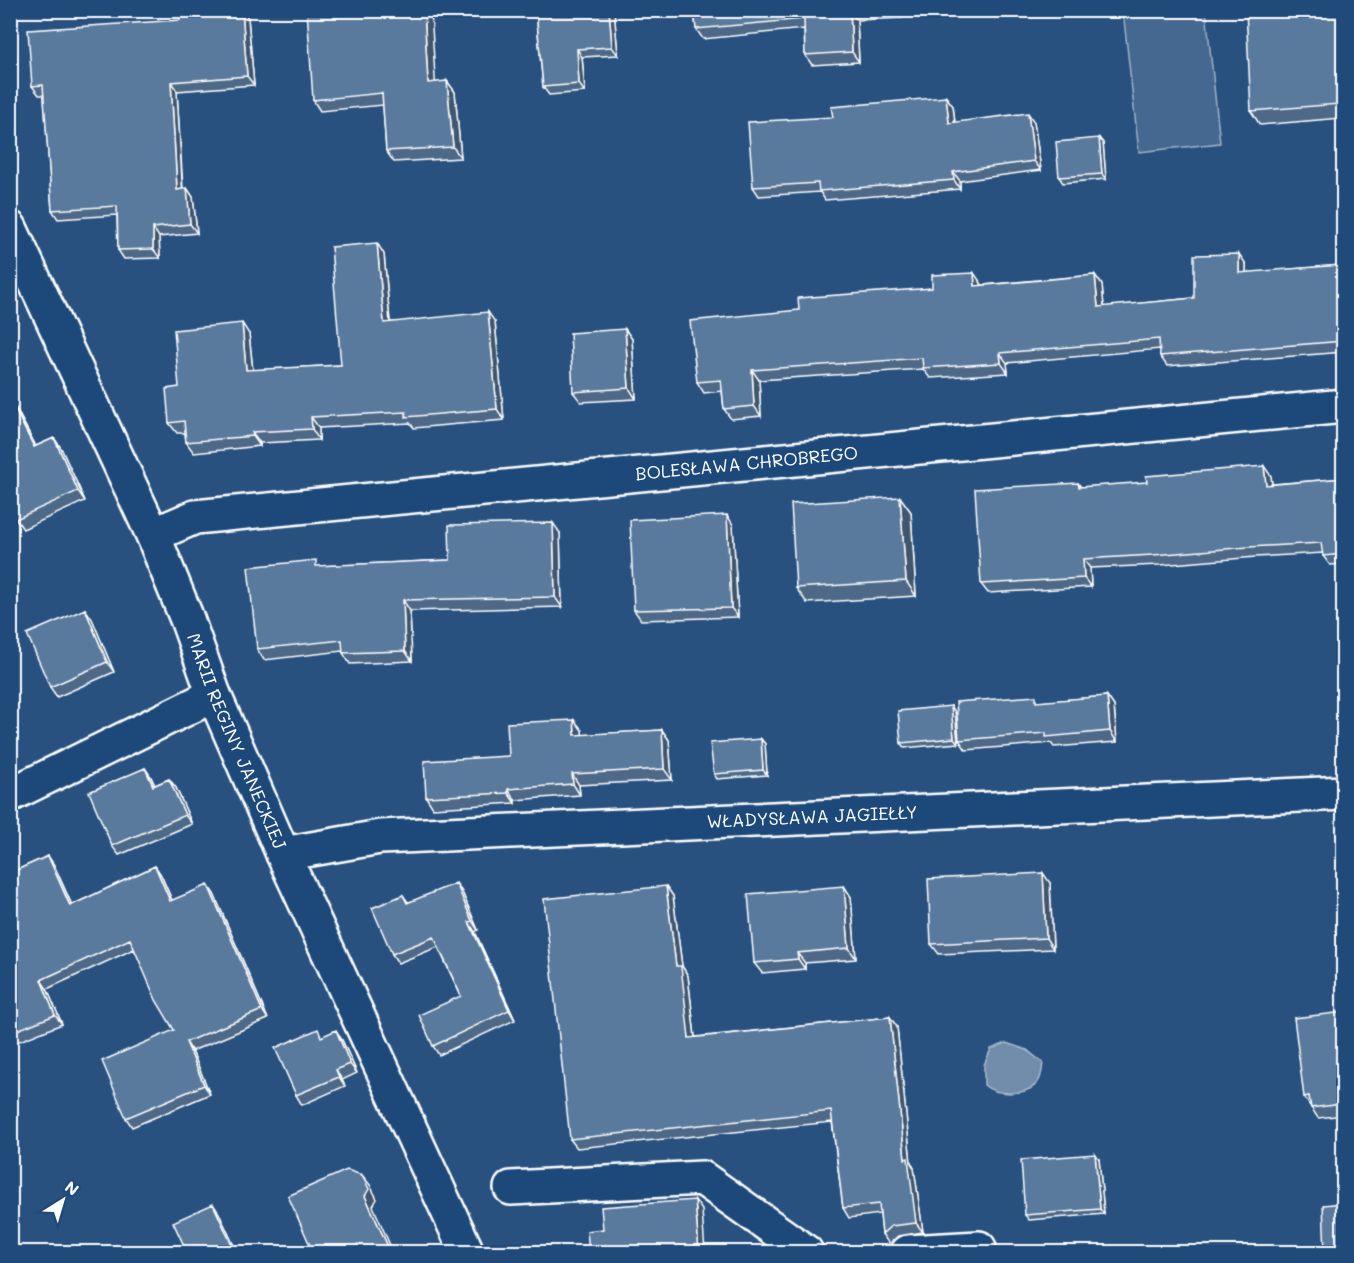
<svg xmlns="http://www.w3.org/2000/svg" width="1354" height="1263" font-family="Mali,sans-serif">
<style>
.green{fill:#446890;stroke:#a2b4c8;stroke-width:1.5}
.water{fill:#718dab;stroke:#aabbcd;stroke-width:1.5}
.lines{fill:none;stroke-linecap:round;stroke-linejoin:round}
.minor-casing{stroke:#fff;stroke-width:38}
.minor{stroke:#1f4a7a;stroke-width:33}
.wall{fill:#4d6987;stroke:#fff;stroke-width:1.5}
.shaded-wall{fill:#3f556e;stroke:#fff;stroke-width:1.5}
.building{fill:#5a7a9d;stroke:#fff;stroke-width:1.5}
.labels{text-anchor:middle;stroke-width:6;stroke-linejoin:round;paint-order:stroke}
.street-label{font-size:18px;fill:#fff;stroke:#1f4a7a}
</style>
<rect width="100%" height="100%" fill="#28517f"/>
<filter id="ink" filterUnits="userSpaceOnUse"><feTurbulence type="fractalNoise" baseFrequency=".0167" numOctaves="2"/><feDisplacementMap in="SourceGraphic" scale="12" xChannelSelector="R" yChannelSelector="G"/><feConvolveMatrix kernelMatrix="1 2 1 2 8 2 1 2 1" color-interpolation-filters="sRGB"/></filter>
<g filter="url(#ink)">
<!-- green -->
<path class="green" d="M1123 11H1206L1220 143 1139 152Z"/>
<!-- water -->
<path class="water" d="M1006 1043 1027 1050 1043 1063C1042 1069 1042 1077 1038 1082 1028 1096 996 1096 984 1085V1065L991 1049Z"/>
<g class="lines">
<defs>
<g id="minor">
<path id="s1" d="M10 228 153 535 187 619 214 695 283 854 467 1252"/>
<path id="s2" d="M153 535 195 517 1344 406"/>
<path d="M10 795 214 695"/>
<path id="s3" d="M283 854 380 837 1344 793"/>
<path d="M511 1188 702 1178 806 1252"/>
<path d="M908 1252 979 1248 980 1252"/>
</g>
</defs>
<!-- minor casing -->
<use href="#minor" class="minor-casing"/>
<!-- minor -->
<use href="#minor" class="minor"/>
</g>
<!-- wall -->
<path class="wall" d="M536 10H614L618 55 582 57 585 92 549 95 543 87Z
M694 10H901L902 18 857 20 859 62 812 65 805 55 804 29 703 39 696 29Z
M1344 10 1341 118 1260 125 1251 111Z
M248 18 254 85 177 91 183 189 187 188 193 197 197 233 159 237 160 258 124 259 118 250 117 215 58 219 52 210 44 95H39L32 86Z
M447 81 455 92 461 158 394 162 386 151 383 105 320 111 313 100Z
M946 97 953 106 955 123 1034 122 1041 170 960 181V189L825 200 820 192 759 196 753 187 833 117Z
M1099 138 1103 143 1106 179 1063 183 1059 177Z
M384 254 390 322H495L504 420 414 428 410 423 319 428V440L260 443V446L194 453 186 442 185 433H177L169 423 179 387 249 334 253 370 341 365Z
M1246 264V273L1341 265 1344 269V352L1167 366 1160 356V349L1007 363 1008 373 930 378 923 369 759 380 761 416 731 419 724 409 722 391 704 393 697 382 799 310 932 288 981 283V285L1095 275 1102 285 1104 307 1194 298Z
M625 329 632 339 636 399 581 402 573 392Z
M10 397 36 446 54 438 61 448 85 501 23 529 16 519 10 507Z
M1271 476 1272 484 1344 478V564L1330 565 1323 556V553L1256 557 1160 565 1090 568 1091 587 988 593 981 584 1078 483 1081 487Z
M900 497 911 512 916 596 807 603 796 588Z
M733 525 738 617 641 620 634 610Z
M560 533 562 607 410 611 412 661 350 664 343 653 342 651 264 660 257 649 320 566 450 560Z
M85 609 92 619 114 672 57 697 50 687Z
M1107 696 1114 706 1117 742 1054 747 1051 743 966 750 959 740 1040 702Z
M951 706 955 712 958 743 904 748 901 743Z
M574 720 582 730V735L662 730 669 740 672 780 579 785 580 795 515 800V803L433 808 426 797 509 756Z
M761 739 765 744 767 775 717 779 714 774Z
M145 768 151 777 155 785 169 779 176 788 192 824 119 855 112 846Z
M48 856 54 865 72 905 155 866 161 875 172 900 214 894 268 1019 192 1051 210 1094 132 1127 126 1118 174 1030 134 949 47 989 62 1024 10 1045V873Z
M1050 883 1053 949 939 954 931 944Z
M666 886 673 896 682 966 688 976 695 1037 890 1017 897 1027 911 1163 914 1168 923 1232 898 1236 889 1244 882 1234 880 1214 849 1218 843 1208 832 1122 577 1148 570 1139Z
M844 886 851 897 856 959 805 963V969L762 973 754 963Z
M462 892 478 930 475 932 515 1020 439 1055 433 1046 461 996 438 947 398 963 392 954 403 895 408 902Z
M1344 1012V1115L1318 1118 1304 1097Z
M323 1036 342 1040 357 1073 342 1080 345 1086 302 1105 296 1095Z
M1099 1159 1104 1214 1029 1220 1025 1215Z"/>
<!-- shaded-wall -->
<path class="shaded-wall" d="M242 10 248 18 254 85 247 76Z
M424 10H431L436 94 428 83Z
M609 10H614L618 55 612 47Z
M850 10 857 20 859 62 852 52Z
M897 10H901L902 18Z
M577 49 582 57 585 92 579 84Z
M447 81 455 92 461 158 453 147Z
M171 82 177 91 183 199 177 190Z
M946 97 953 106 956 132 949 123Z
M1028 113 1034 122 1041 170 1034 161Z
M1099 138 1103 143 1106 179 1102 174Z
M953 172 960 181V189L954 180Z
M187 188 193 197 197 233 190 224Z
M153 228 159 237 160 258 153 249Z
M377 243 384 254 391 334 384 323Z
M1239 254 1246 264V283L1239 273Z
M1341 265 1344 269V300Z
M974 273 981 283 982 296 975 286Z
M1095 275 1102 285 1105 317 1098 307Z
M488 312 495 322 504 420 497 409Z
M242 323 249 334 254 381 246 370Z
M625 329 632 339 636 399 629 388Z
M1000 353 1007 363 1008 373 1001 363Z
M752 370 759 380 761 416 754 406Z
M10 397 41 457 34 447 10 400Z
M311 417 319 428V440L312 429Z
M252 432 260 443V446L253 436Z
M54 438 61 448 85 501 78 491Z
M1264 466 1271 476 1273 494 1266 485Z
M900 497 911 512 916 596 906 581Z
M727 515 733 525 738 617 731 608Z
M553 523 560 533 562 607 555 597Z
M1083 559 1090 568 1091 587 1084 578Z
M403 600 410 611 412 661 405 651Z
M85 609 92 619 114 672 107 662Z
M1107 696 1114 706 1117 742 1110 731Z
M951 706 955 712 958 743 954 738Z
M574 720 582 730 583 746 575 735Z
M662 730 669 740 672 780 664 769Z
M761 739 765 744 767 775 763 770Z
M145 768 151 777 159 795 153 786Z
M572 774 579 785 580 795 573 784Z
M169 779 176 788 192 824 185 815Z
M508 789 515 800V803L508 793Z
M48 856 54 865 76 915 70 906Z
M155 866 161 875 176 910 170 901Z
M1043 873 1050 883 1053 949 1046 938Z
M456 883 462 892 478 930 472 921Z
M208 885 214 894 268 1019 262 1010Z
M666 886 673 896 682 966 688 976 696 1047 689 1038 676 966Z
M844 886 851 897 856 959 849 948Z
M469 922 475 932 515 1020 509 1010Z
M797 953 805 963V969L798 959Z
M41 980 47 989 62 1024 55 1015Z
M890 1017 897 1027 911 1163 914 1168 923 1232 916 1223 905 1159Z
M336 1030 342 1040 357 1073 350 1064Z
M186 1042 192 1051 210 1094 204 1085Z
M336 1070 342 1080 345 1086 339 1077Z
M1341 1092 1344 1096V1105L1342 1104Z
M1095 1154 1099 1159 1104 1214 1100 1209Z
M362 1175 370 1185 377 1199 373 1206 393 1252H391L390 1251 365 1196Z
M695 1200 702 1210 705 1252H699Z
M213 1204 219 1213 237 1252H235Z"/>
<!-- building -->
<path class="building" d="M225 10H242L247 76 171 82 177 190 187 188 190 224 153 228V249L118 250 117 206 52 210 43 85 32 86 28 30 180 20 179 14Z
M307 10H424L428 83 447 81 453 147 386 151 382 93 313 100Z
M536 10H609L612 47 577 49 579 84 543 87Z
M694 10H850L852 52 805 55 804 19 696 29Z
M1246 10H1344V144L1339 104 1251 111Z
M946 97 949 123 1028 113 1034 161 953 172 954 180 819 191 818 183 753 187 748 122 833 117 831 107Z
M1099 138 1102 174 1059 177 1056 142Z
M377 243 384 323 488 312 497 409 406 417V412L311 417 312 429 252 432 253 436 186 442 184 421 169 423 166 389 179 387 174 330 242 323 246 370 341 365 331 247Z
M1239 254V273L1341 265 1344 300V341L1160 356 1159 339 1000 353 1001 363 923 368 922 358 752 370 754 406 724 409 721 380 697 382 690 321 799 310 798 298 932 288V275L974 273 975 286 1095 275 1098 307 1194 298V255Z
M625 329 629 388 573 392 570 333Z
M10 400 34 447 54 438 78 491 16 519 10 507Z
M1264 466 1266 485 1344 478V554L1323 556 1321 543 1249 547 1153 555 1083 559 1084 578 981 584 975 489 1078 483 1079 487 1147 482 1146 476Z
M900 497 906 581 796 588 791 504Z
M727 515 731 608 634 610 630 520Z
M553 523 555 597 403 600 405 651 343 653 342 640 257 649 248 567 316 560V566L450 560 449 525Z
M85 609 107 662 50 687 27 634Z
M1036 696V702L1107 696 1110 731 1046 737V733L959 740 956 702Z
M951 706 954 738 901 743 898 711Z
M574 720 575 735 662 730 664 769 572 774 573 784 508 789V793L426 797 424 761 509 756 507 723Z
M761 739 763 770 714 774 710 743Z
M145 768 153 786 169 779 185 815 112 846 89 792Z
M48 856 70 906 155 866 170 901 208 885 262 1010 186 1042 204 1085 126 1118 102 1061 174 1030 156 1000 130 939 41 980 55 1015 10 1033V873Z
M1043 873 1046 938 931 944 928 879Z
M456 883 472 921 469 922 509 1010 433 1046 419 1015 461 996 434 937 392 954 372 908 403 895 407 903Z
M666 886 676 966H681L689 1038 890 1017 905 1159 908 1158 916 1223 891 1226 882 1234 879 1204 843 1208 831 1111 570 1139 544 899Z
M844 886 849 948 797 953 798 959 754 963 748 894Z
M1344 1012V1092H1341L1342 1104 1311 1108 1309 1096 1304 1097 1294 1018Z
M318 1029 321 1037 336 1030 350 1064 336 1070 339 1077 296 1095 275 1048Z
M1095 1154 1100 1209 1025 1215 1021 1160Z
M347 1170 362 1175 369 1189 365 1196 390 1251 386 1252H313L288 1196Z
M695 1200 699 1252H589L587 1231 603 1229 601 1207Z
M1344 1203V1252H1325L1323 1205Z
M213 1204 235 1252H187L173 1222Z"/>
</g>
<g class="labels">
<!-- street labels -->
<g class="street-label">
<text dy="6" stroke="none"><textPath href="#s2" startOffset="600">BOLESŁAWA CHROBREGO</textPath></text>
<text dy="6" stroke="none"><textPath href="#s1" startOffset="561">MARII REGINY JANECKIEJ</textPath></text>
<text dy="6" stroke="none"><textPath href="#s3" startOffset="531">WŁADYSŁAWA JAGIEŁŁY</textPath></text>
</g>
</g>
<!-- margin -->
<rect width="1354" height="1263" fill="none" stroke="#1f4a7a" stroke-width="36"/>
<rect x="18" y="18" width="1318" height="1227" fill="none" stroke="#fff" stroke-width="2" filter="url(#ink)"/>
<!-- north arrow -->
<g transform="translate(63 1200) rotate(37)" stroke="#1f4a7a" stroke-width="4.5" paint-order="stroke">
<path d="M0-4.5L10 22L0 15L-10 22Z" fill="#ffffff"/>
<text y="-9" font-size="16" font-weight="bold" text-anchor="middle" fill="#ffffff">N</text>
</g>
</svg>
